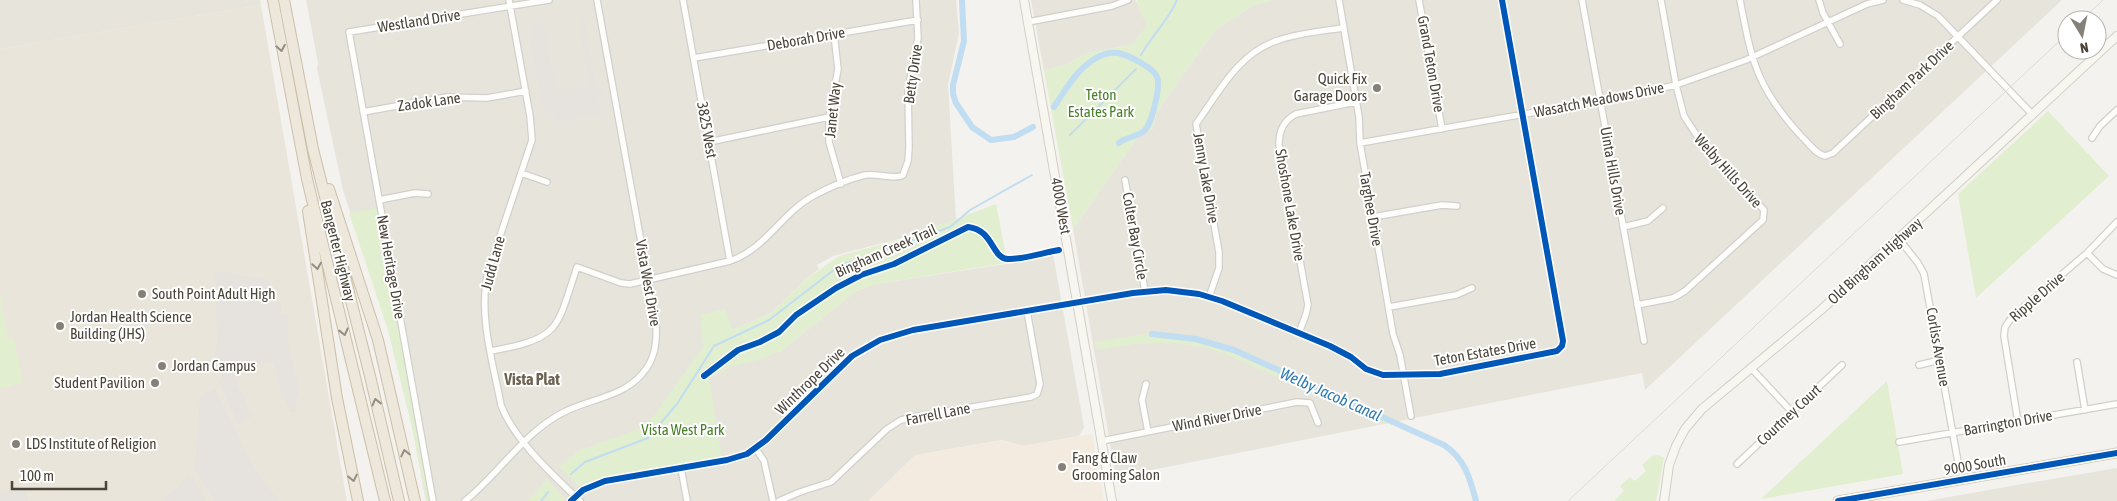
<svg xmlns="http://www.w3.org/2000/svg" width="2117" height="501" font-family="'Asap Condensed',sans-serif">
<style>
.residential{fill:#e7e4dc}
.commercial{fill:#f3ebdf}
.education{fill:#eae5da}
.green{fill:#e1eecf}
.parking{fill:#e6e3df}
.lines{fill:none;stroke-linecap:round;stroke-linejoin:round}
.stream{stroke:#c0ddf1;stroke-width:2}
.canal{stroke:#c0ddf1;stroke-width:6}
.street-casing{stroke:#d2d0cb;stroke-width:8}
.secondary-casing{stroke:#d3cfc5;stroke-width:10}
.primary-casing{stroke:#d6cebb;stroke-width:11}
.highway-casing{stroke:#ccbfa9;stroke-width:12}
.street{stroke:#fdfdfc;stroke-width:5.5}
.secondary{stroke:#f7f6f1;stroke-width:8}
.primary{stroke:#f2efe6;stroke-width:9}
.highway{stroke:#ede8db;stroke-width:10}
.tram{stroke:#dbdbda;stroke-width:1}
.cycleway-casing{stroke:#fff;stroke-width:9}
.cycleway{stroke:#0057b8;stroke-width:6}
.oneway{stroke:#948e82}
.poi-dot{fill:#868178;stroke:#fff;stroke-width:2}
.labels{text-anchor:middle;stroke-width:4;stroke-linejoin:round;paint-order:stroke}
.street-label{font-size:15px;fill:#4b4439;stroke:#fff}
.poi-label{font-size:15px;fill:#4b4439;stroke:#fff;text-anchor:start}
.park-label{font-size:15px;fill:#4a7f2a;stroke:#fff}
.neighbourhood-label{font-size:16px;font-weight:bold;fill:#6e6250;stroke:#fff}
.water-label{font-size:16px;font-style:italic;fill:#2e7ab2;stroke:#fff}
</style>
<rect width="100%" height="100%" fill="#f4f2ee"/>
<!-- residential -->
<path class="residential" d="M0 0H260L261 5 0 49Z
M306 0H956L959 33 948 85 956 219 917 234 833 256 817 265 819 269 805 280 771 313 737 328 732 330 702 326V340L709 378 729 367 781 351 856 291 876 284 1005 264 1053 254 1084 427 1079 436 1023 446 1002 440 916 455 868 501H426L412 426 388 330 343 190 317 69 318 63Z
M1031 0H1135L1150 23 1131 45 1087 53 1067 64 1044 71Z
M1274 0H2062L1645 390 1642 373 1116 477 1073 229 1138 137 1153 129 1156 113 1215 30 1254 5Z
M2117 468V501H1927L2017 485Z"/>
<!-- commercial -->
<path class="commercial" d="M1092 434 1104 501H868L915 455 1003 440 1023 446Z"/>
<!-- education -->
<path class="education" d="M261 5 347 501H0V49Z"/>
<!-- green -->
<path class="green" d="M1137 0H1274L1254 5 1215 30 1156 113 1153 129 1138 137 1073 229 1044 71 1067 64 1087 53 1131 45 1147 25 1138 7Z
M2048 111 2109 176 1976 298 1958 194Z
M996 204 1006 256 1056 248 1057 253 1006 263 876 284 856 291 781 351 759 360 729 367 709 378 722 457 603 477 579 487 559 467 577 451 644 427 650 421 703 347 700 315 726 309 732 330 737 328 771 313 805 280 839 256 905 238Z
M377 208 431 501H426L425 496 412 426 388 330 349 213Z
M0 295 9 339H14L23 383 0 388Z
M1154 332 1198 337 1222 343 1399 421 1385 424 1220 352C1173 339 1143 342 1097 350L1095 342Z
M1887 381 1903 474 1761 499Z
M1658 455 1664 458 1656 501H1614L1624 491 1620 486 1630 477 1635 481 1646 471 1642 465 1652 456Z
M547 479 566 499 563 501H527Z"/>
<!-- parking -->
<path class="parking" d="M584 17 596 88 601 87 602 95 598 96 601 114 555 122 554 116 547 109H543L529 37 534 35 533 27 544 25 556 91 589 85 578 18Z
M220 271 270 281 276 301 281 303V315H288V344L300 393 297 395 296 412H290L280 388 273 362 226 370 228 375 232 373 253 416 238 424 218 381 222 377 219 371 212 372 217 341 215 274Z
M215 388 246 452 260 476 279 501H214L193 465 196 451 200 397Z
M188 475 194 479 206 501H161L177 488Z
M25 488 28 501H0V493Z"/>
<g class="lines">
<!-- stream -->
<path class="stream" d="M1141 55C1151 36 1169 20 1177 0
M1070 135 1136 69
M571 474 585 462 648 438 677 404 714 346 769 320 839 266 950 227 970 210 1032 175
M541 501 548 492"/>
<!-- canal -->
<path class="canal" d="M962 0 964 41 953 85V94L956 103 972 127 991 140 1014 137 1033 127
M1054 107C1066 89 1077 69 1096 58 1103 54 1111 52 1118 53 1128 55 1154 68 1157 77 1161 86 1152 121 1146 129 1140 137 1127 136 1119 143
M1152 334 1196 339 1234 350 1444 445C1465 459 1470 478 1476 501"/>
<defs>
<path id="street" d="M509 0 530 116 532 140 488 272C478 315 493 363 501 405 514 440 553 475 580 501
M683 0 730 261
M1339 0 1359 117 1360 143 1373 217 1393 334 1400 355 1411 416
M1419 0 1442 129
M1582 0 1644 341
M1740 0C1752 63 1757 88 1802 137 1809 143 1815 154 1825 156L1833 153 1997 0
M1819 0 1823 13 1840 44
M1903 0 1920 5 1938 16 2033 115
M1028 22 1112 6 1128 0
M834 34 838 69 829 117V142L841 184
M694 58 918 20
M363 112 447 97 487 98 526 91
M2092 138 2100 126 2117 110
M709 142 829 117
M1360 143 1621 97 1676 85 1746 60 1867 4 1883 0
M521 173 547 182
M1125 180 1145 291
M379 200 415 193 428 194
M1373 217 1442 205 1457 206
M1623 227 1648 221 1663 208
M1899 239 1918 263 1924 274 1958 462
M2087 253 2103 269 2117 275
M1209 297 1219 268V252L1196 124C1219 92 1239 52 1279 40 1299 33 1322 31 1343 28
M1637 305 1673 298 1685 291 1763 220 1764 210 1701 142 1684 116 1676 85 1661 0
M1389 307 1456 295 1472 288
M1299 333 1306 314 1308 305 1279 144C1279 131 1284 120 1296 114L1356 102
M491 351C561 338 556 330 577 267L621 283 630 284 730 261C766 249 782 212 815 195 830 187 848 179 865 175 877 173 895 180 903 175L908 161 909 147 908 90 918 38 916 0
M2077 362 2085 410
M1919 365 1940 360
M1751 368 1792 412
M1146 384 1142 400 1148 432
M2018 422 2004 336 2005 327 2012 317 2087 253 2117 222
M1102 441 1297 402 1310 403 1318 423
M1899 442 2117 404
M756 449 764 461 773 501
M1737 464 1842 365
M681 468 687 501
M433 501 349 32 549 0
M465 501C499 474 524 432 564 412 589 399 623 397 642 374 655 360 657 343 656 324L597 0
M571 501 583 490 605 481 727 460 747 454 766 440 852 356 880 340 913 330 1133 293 1166 290 1199 294 1222 301 1330 346 1351 357 1366 369 1383 375 1440 374 1557 351 1562 346 1563 341 1502 0
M779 501 800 492 831 482 887 429 901 420 913 417 1031 397 1037 394 1040 384 1027 311"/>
<path id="secondary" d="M1024 0 1112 501
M1664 501 1669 465 1676 446 1685 429 1702 409 1821 310 2117 36"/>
<path id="primary" d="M1838 501 2117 453"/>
<path id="highway" d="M273 0 307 179 385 501
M284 0 313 149 370 376 399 501
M329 189 378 340 415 501
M308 211 337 398 358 501"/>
</defs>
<!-- street casing -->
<use href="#street" class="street-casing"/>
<!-- secondary casing -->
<use href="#secondary" class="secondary-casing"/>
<!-- primary casing -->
<use href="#primary" class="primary-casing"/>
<!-- highway casing -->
<use href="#highway" class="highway-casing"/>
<!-- street -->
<use href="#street" class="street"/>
<!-- secondary -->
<use href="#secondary" class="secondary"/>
<!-- primary -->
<use href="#primary" class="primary"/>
<!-- highway -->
<use href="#highway" class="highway"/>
<!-- tram -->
<path class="tram" d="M2082 20 2103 0
M1568 501 2067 34"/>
<defs>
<path id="cycleway" d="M704 376 738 350 760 342 779 332 796 315 836 288 861 275 894 264 968 227C994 230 991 258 1008 259 1020 260 1046 252 1059 250
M571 501 583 490 605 481 727 460 747 454 766 440 852 356 880 340 913 330 1133 293 1166 290 1199 294 1222 301 1330 346 1351 357 1366 369 1383 375 1440 374 1557 351 1562 346 1563 341 1502 0
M1838 501 2117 453"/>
</defs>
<!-- cycleway casing -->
<use href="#cycleway" class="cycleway-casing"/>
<!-- cycleway -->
<use href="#cycleway" class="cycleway"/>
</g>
<!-- one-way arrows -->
<defs><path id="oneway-chevron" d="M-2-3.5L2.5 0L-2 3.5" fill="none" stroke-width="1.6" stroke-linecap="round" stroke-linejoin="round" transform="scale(1.25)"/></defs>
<g class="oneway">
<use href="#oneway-chevron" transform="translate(281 48) rotate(80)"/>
<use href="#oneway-chevron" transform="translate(317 266) rotate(81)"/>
<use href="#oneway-chevron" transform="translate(344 332) rotate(76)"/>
<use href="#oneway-chevron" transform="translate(376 402) rotate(-104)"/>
<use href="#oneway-chevron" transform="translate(405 453) rotate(-103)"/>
<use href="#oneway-chevron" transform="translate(353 478) rotate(78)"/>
</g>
<!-- markers -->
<g class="poi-dot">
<circle cx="1377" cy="88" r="5"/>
<circle cx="142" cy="294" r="5"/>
<circle cx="60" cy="326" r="5"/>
<circle cx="162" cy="366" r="5"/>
<circle cx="155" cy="383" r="5"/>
<circle cx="16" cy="444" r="5"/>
<circle cx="1062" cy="467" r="5"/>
</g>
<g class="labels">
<!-- street labels -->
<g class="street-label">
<text transform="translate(419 21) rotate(-9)" y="5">Westland Drive</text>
<text transform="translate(806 39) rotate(-10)" y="5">Deborah Drive</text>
<text transform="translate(1431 64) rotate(80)" y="5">Grand Teton Drive</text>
<text transform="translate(913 74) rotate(-82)" y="5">Betty Drive</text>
<text transform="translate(1912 80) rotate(-43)" y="5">Bingham Park Drive</text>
<text transform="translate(1599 100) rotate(-11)" y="5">Wasatch Meadows Drive</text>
<text transform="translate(429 102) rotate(-8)" y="5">Zadok Lane</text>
<text transform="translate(833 110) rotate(-84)" y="5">Janet Way</text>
<text transform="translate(707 130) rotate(80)" y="5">3825 West</text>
<text transform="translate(1613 171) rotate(80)" y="5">Uinta Hills Drive</text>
<text transform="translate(1728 171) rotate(48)" y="5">Welby Hills Drive</text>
<text transform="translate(1206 178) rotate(80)" y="5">Jenny Lake Drive</text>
<text transform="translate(1290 205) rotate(80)" y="5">Shoshone Lake Drive</text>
<text transform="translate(1061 206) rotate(80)" y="5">4000 West</text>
<text transform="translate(1371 209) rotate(80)" y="5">Targhee Drive</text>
<text transform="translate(1135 236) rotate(80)" y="5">Colter Bay Circle</text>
<text transform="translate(338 251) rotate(76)" y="5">Bangerter Highway</text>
<text transform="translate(886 251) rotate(-24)" y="5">Bingham Creek Trail</text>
<text transform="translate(1875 261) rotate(-42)" y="5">Old Bingham Highway</text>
<text transform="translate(493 263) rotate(-75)" y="5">Judd Lane</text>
<text transform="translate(391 267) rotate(80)" y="5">New Heritage Drive</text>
<text transform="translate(648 283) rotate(80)" y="5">Vista West Drive</text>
<text transform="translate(2037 297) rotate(-41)" y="5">Ripple Drive</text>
<text transform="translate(1938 347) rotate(80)" y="5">Corliss Avenue</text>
<text transform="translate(1485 352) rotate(-10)" y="5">Teton Estates Drive</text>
<text transform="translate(810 381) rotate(-44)" y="5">Winthrope Drive</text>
<text transform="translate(938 414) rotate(-11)" y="5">Farrell Lane</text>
<text transform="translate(1789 415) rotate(-43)" y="5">Courtney Court</text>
<text transform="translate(1217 418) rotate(-11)" y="5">Wind River Drive</text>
<text transform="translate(2008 423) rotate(-10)" y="5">Barrington Drive</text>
<text transform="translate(1975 465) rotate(-10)" y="5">9000 South</text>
</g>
<!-- poi labels -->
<g class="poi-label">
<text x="1367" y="84" text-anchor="end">Quick Fix<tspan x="1367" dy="17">Garage Doors</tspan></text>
<text x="152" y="299">South Point Adult High</text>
<text x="70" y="322">Jordan Health Science<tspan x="70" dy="17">Building (JHS)</tspan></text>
<text x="172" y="371">Jordan Campus</text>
<text x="145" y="388" text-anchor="end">Student Pavilion</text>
<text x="26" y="449">LDS Institute of Religion</text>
<text x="1072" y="463">Fang &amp; Claw<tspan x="1072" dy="17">Grooming Salon</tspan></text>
</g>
<!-- park labels -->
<g class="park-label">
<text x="1101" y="100">Teton<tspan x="1101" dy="17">Estates Park</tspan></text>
<text x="683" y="435">Vista West Park</text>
</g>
<!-- neighbourhood labels -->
<g class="neighbourhood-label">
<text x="532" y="385">Vista Plat</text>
</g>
<!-- water labels -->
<g class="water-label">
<text transform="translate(1331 394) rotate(24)" y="6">Welby Jacob Canal</text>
</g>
</g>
<!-- north arrow -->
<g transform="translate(2082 35) rotate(170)"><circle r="24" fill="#ffffff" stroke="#b7b4b0"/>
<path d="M0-4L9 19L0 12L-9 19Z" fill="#868178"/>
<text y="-8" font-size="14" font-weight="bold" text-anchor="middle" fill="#4b4439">N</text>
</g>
<!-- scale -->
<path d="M12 481v8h94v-8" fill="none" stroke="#4b4439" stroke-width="2.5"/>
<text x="20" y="481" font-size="15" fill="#4b4439" stroke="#ffffff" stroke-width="4" paint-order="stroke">100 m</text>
</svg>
